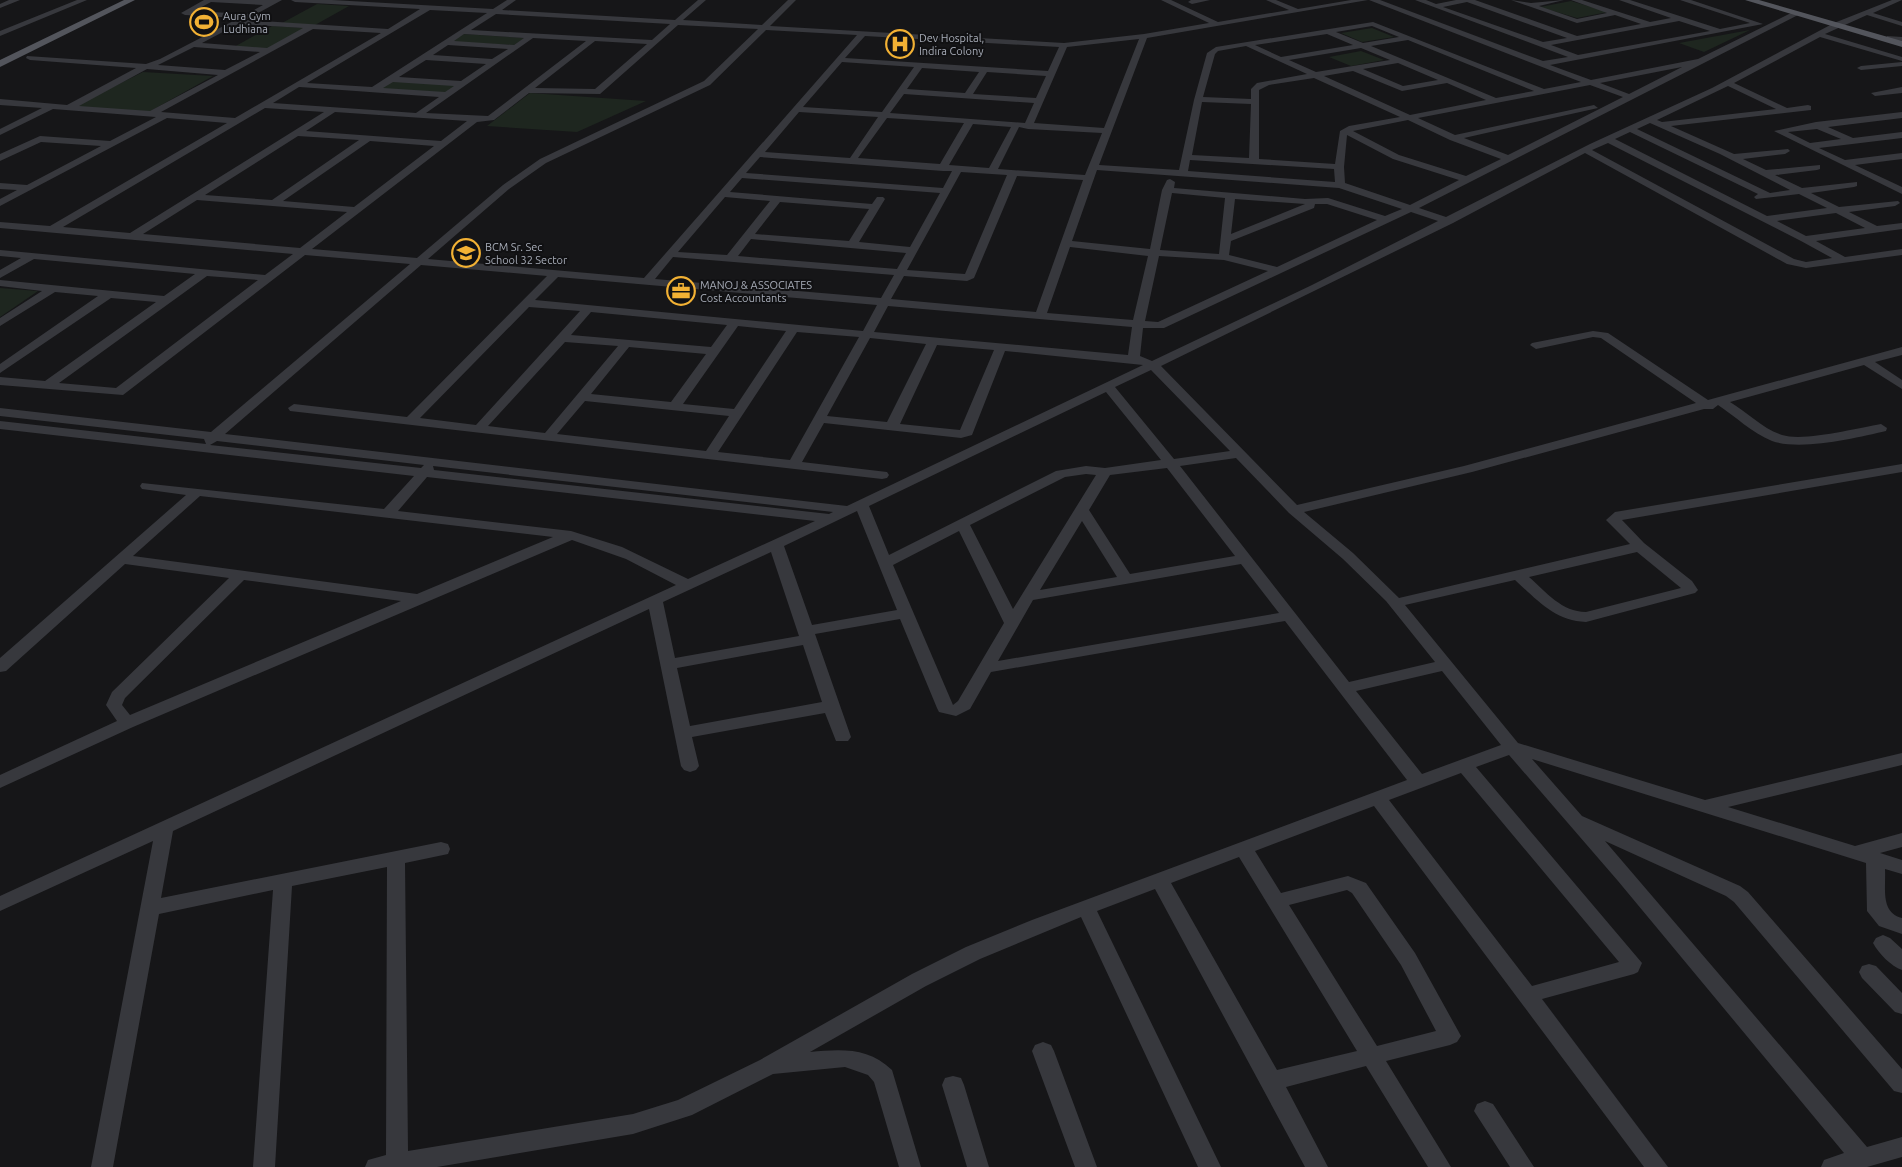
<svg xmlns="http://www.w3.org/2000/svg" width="1902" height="1167" font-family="Ubuntu,sans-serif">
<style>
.green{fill:#1e261f}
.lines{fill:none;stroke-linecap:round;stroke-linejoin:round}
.minor{fill:#37383d;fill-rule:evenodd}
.major{fill:#53555c;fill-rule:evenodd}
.labels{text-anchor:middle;stroke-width:4;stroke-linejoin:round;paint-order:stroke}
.far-poi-label{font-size:11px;fill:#a8adb8;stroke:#111113;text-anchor:start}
</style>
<rect width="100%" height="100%" fill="#161618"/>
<!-- green -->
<path class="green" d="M1571 1 1608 12 1577 18 1540 7Z
M317 4 349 6 315 25 282 23Z
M272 26 305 28 268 49 234 47Z
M1372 28 1394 37 1362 42 1341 33Z
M1750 30 1704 52 1679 43Z
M463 34 525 38 514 45 452 42Z
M1361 51 1384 60 1351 66 1329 57Z
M143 72 213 76 147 113 73 107Z
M393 80 457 85 445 93 380 89Z
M530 93 646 101 577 132 487 126Z
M0 288 38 291 0 317Z"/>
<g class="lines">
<!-- minor -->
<path class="minor" d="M9 0H20L0 8V4Z
M77 0H87L0 36V31Z
M204 0H282L245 20 388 29 420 9 295 2 291 0H332L493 9 507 0H516L502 10 675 20 698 0H706L683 20 762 25 788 0H796L770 26 1064 43 1144 34 1209 23 1161 0H1171L1218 22 1289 10 1266 0H1276L1298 9 1351 0H1368L1147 38 1099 165 1179 170 1194 100 1207 53 1216 47 1373 22 1544 89 1581 82 1369 0H1380L1543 61 1568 57 1415 0H1426L1436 4 1456 0H1475L1577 36 1641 24 1615 15 1577 23 1511 0 1531 3 1564 0 1539 6 1577 19 1607 13 1571 0H1582L1650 22 1671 18 1619 0H1630L1720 29 1750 23 1680 0H1691L1763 24 1550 65 1591 80 1698 59 1793 12 1800 14 1419 208 1446 217 1590 144 1712 88 1834 23 1892 0H1902L1873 13 1902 22V26L1867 15 1825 34 1902 57V61L1820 37 1734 83 1787 108 1808 105 1811 106V110L1671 126 1734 154 1788 149 1790 151 1785 154 1743 159 1766 170 1820 165V169L1817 170 1775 175 1802 188 1857 182V186L1854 187 1811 193 1839 207 1898 201 1900 203 1895 206 1849 212 1877 226 1902 223V229L1816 241 1845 257 1902 249V255L1806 268 1787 264 1585 153 1453 223 1161 366 1297 505 1464 466 1696 403 1601 338 1593 337 1536 349 1530 345 1532 343 1593 331 1608 333 1708 400 1902 347V355L1875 362 1902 380V389L1864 365 1730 402C1747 412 1763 429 1782 435 1804 442 1857 428 1881 424L1887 428 1886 431C1856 438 1801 451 1772 441 1752 433 1735 416 1718 405L1713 409H1704L1472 472 1304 512 1353 553 1399 598 1630 544 1606 520 1615 512 1902 464V472L1622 520 1644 543 1692 581 1698 590 1695 593 1586 622C1555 621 1537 600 1515 580L1405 605 1518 743 1705 800 1902 753V765L1728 807 1855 846 1902 833V847L1880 853 1902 860V874L1885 869C1886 889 1880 912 1902 918V934L1879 926 1867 911 1866 863 1532 759 1582 816 1740 886 1748 892 1902 1069V1093L1894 1091 1734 902 1726 896 1605 841 1867 1147 1902 1137V1157L1867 1167H1821L1824 1160 1844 1153 1618 881 1509 755 1476 767 1642 963 1638 972 1634 974 1542 999 1668 1167H1644L1374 806 1255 851 1281 893 1348 876 1366 883 1415 953 1461 1036 1457 1042 1450 1045 1386 1061 1451 1167H1428L1366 1066 1286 1087 1328 1167H1305L1155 889 1097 911 1221 1167H1198L1081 917 980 959 926 986 810 1052C841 1049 868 1047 892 1070L921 1167H899L874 1082 868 1075 845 1067 773 1074 692 1115 633 1134 437 1167H365L368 1160 386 1155 387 867 292 886 275 1167H253L273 890 159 914 113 1167H91L153 841 0 911V896L676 585 626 559 572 540 133 727 0 788V775L117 721 106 705 112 692 229 578 125 564 6 671 0 672V658L186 495 142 489 140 486 142 483 384 509 414 476 0 429V421L206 444 204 439 0 416V408L211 432 410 264 305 255 123 395 0 385V377L45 381 156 302 111 298 0 373V364L98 296 55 292 0 326V318L42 291 0 286V280L164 296 195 274 34 259 0 278V270L21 258 0 256V250L265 275 293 254 0 228V222L50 226 227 123 167 118 0 206V199L17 190 0 189V183L27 185 101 146 41 142 0 161V154L40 136 110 141 156 117 53 109 0 135V129L42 108 0 105V99L67 105 136 68 30 60 26 58 27 56 146 64 160 59 239 18 185 15 181 13ZM211 2 263 5 247 14 194 11ZM1467 2 1567 38 1543 42 1443 7ZM430 10 487 13 372 87 307 83ZM496 14 670 24 652 40 471 30ZM1679 21 1710 31 1578 55 1551 45ZM238 24 303 28 267 48 202 43ZM678 25 758 29 704 81 540 159 503 185 417 258 312 249 477 122 494 120 529 93 600 94ZM1372 26 1399 37 1363 43 1336 32ZM313 29 381 33 235 118 161 112ZM766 30 857 35 644 278 428 259 509 189 546 163 710 85ZM464 34 524 38 514 45 454 41ZM1327 34 1353 45 1281 57 1255 45ZM865 36 1059 47 1048 71 845 58ZM533 38 586 41 488 116 426 113ZM1139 39 1104 128 1034 123 1067 47ZM1408 40 1534 91 1496 98 1371 46ZM595 41 647 44 595 89 535 88ZM448 45 508 49 492 59 433 55ZM1246 46 1307 74 1257 83 1251 89V99L1203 97 1215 54 1218 51ZM194 47 260 52 225 70 158 65ZM1361 48 1390 60 1316 72 1289 60ZM426 60 486 64 461 81 399 77ZM842 62 914 67 882 112 803 107ZM1398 63 1438 80 1403 86 1363 69ZM1682 67 1629 94 1600 83ZM922 68 979 72 965 93 907 89ZM147 69 218 75 150 111 79 106ZM1353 71 1402 91 1447 83 1486 100 1410 115 1324 76ZM987 72 1046 76 1036 98 973 94ZM1314 78 1400 117 1349 126 1340 131 1335 164 1259 159V90L1269 85ZM393 82 454 86 445 92 383 88ZM1590 85 1623 97 1508 155 1464 138 1598 108 1594 105 1455 135 1418 118ZM1728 86 1776 109 1662 122 1657 120ZM299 87H300L439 97 416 113 273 103ZM904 94 1034 103 1025 123 890 113ZM1202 102 1251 104 1249 158 1192 155ZM265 108 324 112 130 233 63 227ZM335 112 467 121 441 141 306 131ZM799 112 878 117 850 158 765 152ZM887 118 964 123 940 164 858 158ZM1408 120 1450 140 1501 159 1466 176 1399 155 1353 131ZM1650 123 1720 154 1790 190 1770 193 1637 129ZM973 124 1011 127 989 168 949 165ZM1019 127 1028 129 1102 133 1085 175 998 169ZM1630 132 1758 194 1754 197 1756 199 1799 194 1827 208 1767 216 1615 139ZM1347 135 1393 159 1459 180 1410 205 1345 183 1344 167ZM298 136 359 140 272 200 205 195ZM370 141 434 146 354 207 283 201ZM1608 143 1801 241 1832 258 1806 262 1794 259 1592 150ZM760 157 943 171H952L943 188 746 173ZM1190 160 1334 169 1335 182 1188 171ZM1097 170 1339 188 1402 209 1385 216 1328 198 1305 199 1174 188 1175 182 1170 179 1167 180 1162 190 1150 249 1072 241ZM961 172 1007 175 965 274 907 270ZM1017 176 1083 180 1036 312 891 299 904 276 967 281 974 278ZM742 178 940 193 910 247 859 242 885 199 883 197H877L872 204 730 192ZM1172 193 1225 198 1219 254 1160 250ZM725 197 770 201 727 255 678 252ZM1235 199 1305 204 1231 234ZM197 200 347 212 300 248 143 234ZM780 202 869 209 849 241 755 234ZM1315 204H1327L1377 220 1277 267 1229 255 1231 241 1314 208ZM1411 212 1438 221 1312 285 1152 361 1140 356 1143 328H1164ZM1836 213 1865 228 1806 236 1777 221ZM751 239 906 253 897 269 738 256ZM1070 247 1148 256 1133 320 1047 313ZM1159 256 1224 260 1268 271 1158 322 1145 321ZM673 257 894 275 881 298 655 279ZM421 265 547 276 407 417 294 404 288 408 290 411 882 479 887 478 889 475 887 472 802 462 824 423 961 438 972 435 1005 351 1143 365 847 506 225 434ZM207 276 258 280 116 388 59 383ZM558 277 877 305 863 331 535 300ZM888 306 1132 327 1128 355 874 332ZM529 307 580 311 476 425 420 418ZM591 312 727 325 711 347 571 335ZM738 326 786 331 734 409 683 404ZM797 332 859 337 790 460 718 452ZM870 338 926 344 887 422 827 416ZM565 342 618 346 545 433 488 426ZM937 345 994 350 960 430 900 424ZM629 347 706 354 671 402 591 394ZM1151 370 1230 451 1174 459 1115 387ZM1106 392 1161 460 1105 468 1086 466 1056 471 889 555 869 506ZM585 401 729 416 706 451 557 434ZM217 441 424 465 421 468 210 445ZM1236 458 1289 513 1343 559 1386 601 1435 662 1349 682 1180 466ZM433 466 833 512 829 514 434 470ZM1167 468 1235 556 1130 574 1089 510 1110 475ZM1086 474 1096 475 1013 609 970 525 1065 477ZM427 477 815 521 688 579 622 547 571 531 398 511ZM200 496 553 537 417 594 133 556ZM857 511 897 610 812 625 784 546ZM1082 521 1117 577 1040 590ZM959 531 1004 623 958 701 953 705 893 565ZM771 552 799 636 675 658 663 602ZM1637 552 1681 588 1586 612C1562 612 1546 592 1529 577ZM1241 564 1279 613 998 661 1033 600ZM244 580 401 601 130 715 122 705 125 698ZM649 609 681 766 684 770 690 772 696 770 699 766 692 737 825 713 836 741H848L851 737 815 634 900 619 937 708 939 712 956 716 970 709 991 672 1285 621 1407 780 1032 920 966 947 912 974 760 1060 678 1100 633 1114 408 1151 405 863 448 854 450 849 448 844 441 842 161 898 173 831ZM803 645 822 702 690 726 677 668ZM1442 671 1501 745 1422 774 1356 691ZM1461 773 1619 962 1532 986 1389 800ZM1239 857 1357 1051 1277 1070 1171 883ZM1347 890 1352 893 1401 965 1436 1031 1377 1046 1289 905Z
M1191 0H1210L1192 4 1188 2Z
M1887 36 1902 37V41L1887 40Z
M1902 62V66L1861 70 1857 68 1861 66Z
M1902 87V93L1875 96 1871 93Z
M1902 112V118L1828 127 1853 138 1902 132V138L1819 148 1845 160 1902 153V159L1855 165 1902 187V194L1774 131 1816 122ZM1817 129 1841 139 1810 143 1788 132Z
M1883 935 1890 938 1902 949V970C1891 966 1879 954 1873 943L1876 938Z
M1869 964 1876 966 1902 993V1014L1895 1012 1862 978 1859 972 1862 966Z
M1043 1042 1051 1045 1054 1051 1097 1167H1075L1032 1051 1035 1045Z
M953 1076 961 1078 964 1085 989 1167H967L942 1085 945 1078Z
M1485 1101 1493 1104 1534 1167H1510L1474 1111 1477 1104Z"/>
<!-- major -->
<path class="major" d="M124 0H135L0 67V60Z
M1745 0H1759L1902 41V47Z"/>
</g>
<!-- icons -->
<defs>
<symbol id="stadium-ring" viewBox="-11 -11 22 22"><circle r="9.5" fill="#111113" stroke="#f2b134" stroke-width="1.5"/><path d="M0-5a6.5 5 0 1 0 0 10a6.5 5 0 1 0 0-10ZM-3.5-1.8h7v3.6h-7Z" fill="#f2b134"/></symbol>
<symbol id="hospital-ring" viewBox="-11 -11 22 22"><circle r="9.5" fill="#111113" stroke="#f2b134" stroke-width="1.5"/><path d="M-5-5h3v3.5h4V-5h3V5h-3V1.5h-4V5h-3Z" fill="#f2b134"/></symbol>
<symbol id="school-ring" viewBox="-11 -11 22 22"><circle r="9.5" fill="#111113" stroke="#f2b134" stroke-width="1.5"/><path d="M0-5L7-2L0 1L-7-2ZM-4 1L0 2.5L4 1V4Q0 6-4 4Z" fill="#f2b134"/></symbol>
<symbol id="office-ring" viewBox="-11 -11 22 22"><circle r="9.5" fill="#111113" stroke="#f2b134" stroke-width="1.5"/><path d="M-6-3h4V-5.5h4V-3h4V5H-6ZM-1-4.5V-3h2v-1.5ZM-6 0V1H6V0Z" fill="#f2b134"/></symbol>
</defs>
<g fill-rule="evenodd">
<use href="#stadium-ring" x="188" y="6" width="32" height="32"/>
<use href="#hospital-ring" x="884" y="28" width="32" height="32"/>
<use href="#school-ring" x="450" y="237" width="32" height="32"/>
<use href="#office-ring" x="665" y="275" width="32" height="32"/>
</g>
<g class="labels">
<!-- far-poi labels -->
<g class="far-poi-label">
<text x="223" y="20">Aura Gym<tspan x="223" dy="13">Ludhiana</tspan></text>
<text x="919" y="42">Dev Hospital,<tspan x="919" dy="13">Indira Colony</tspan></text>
<text x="485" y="251">BCM Sr. Sec<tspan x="485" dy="13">School 32 Sector</tspan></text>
<text x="700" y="289">MANOJ &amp; ASSOCIATES<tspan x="700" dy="13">Cost Accountants</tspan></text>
</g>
</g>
</svg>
